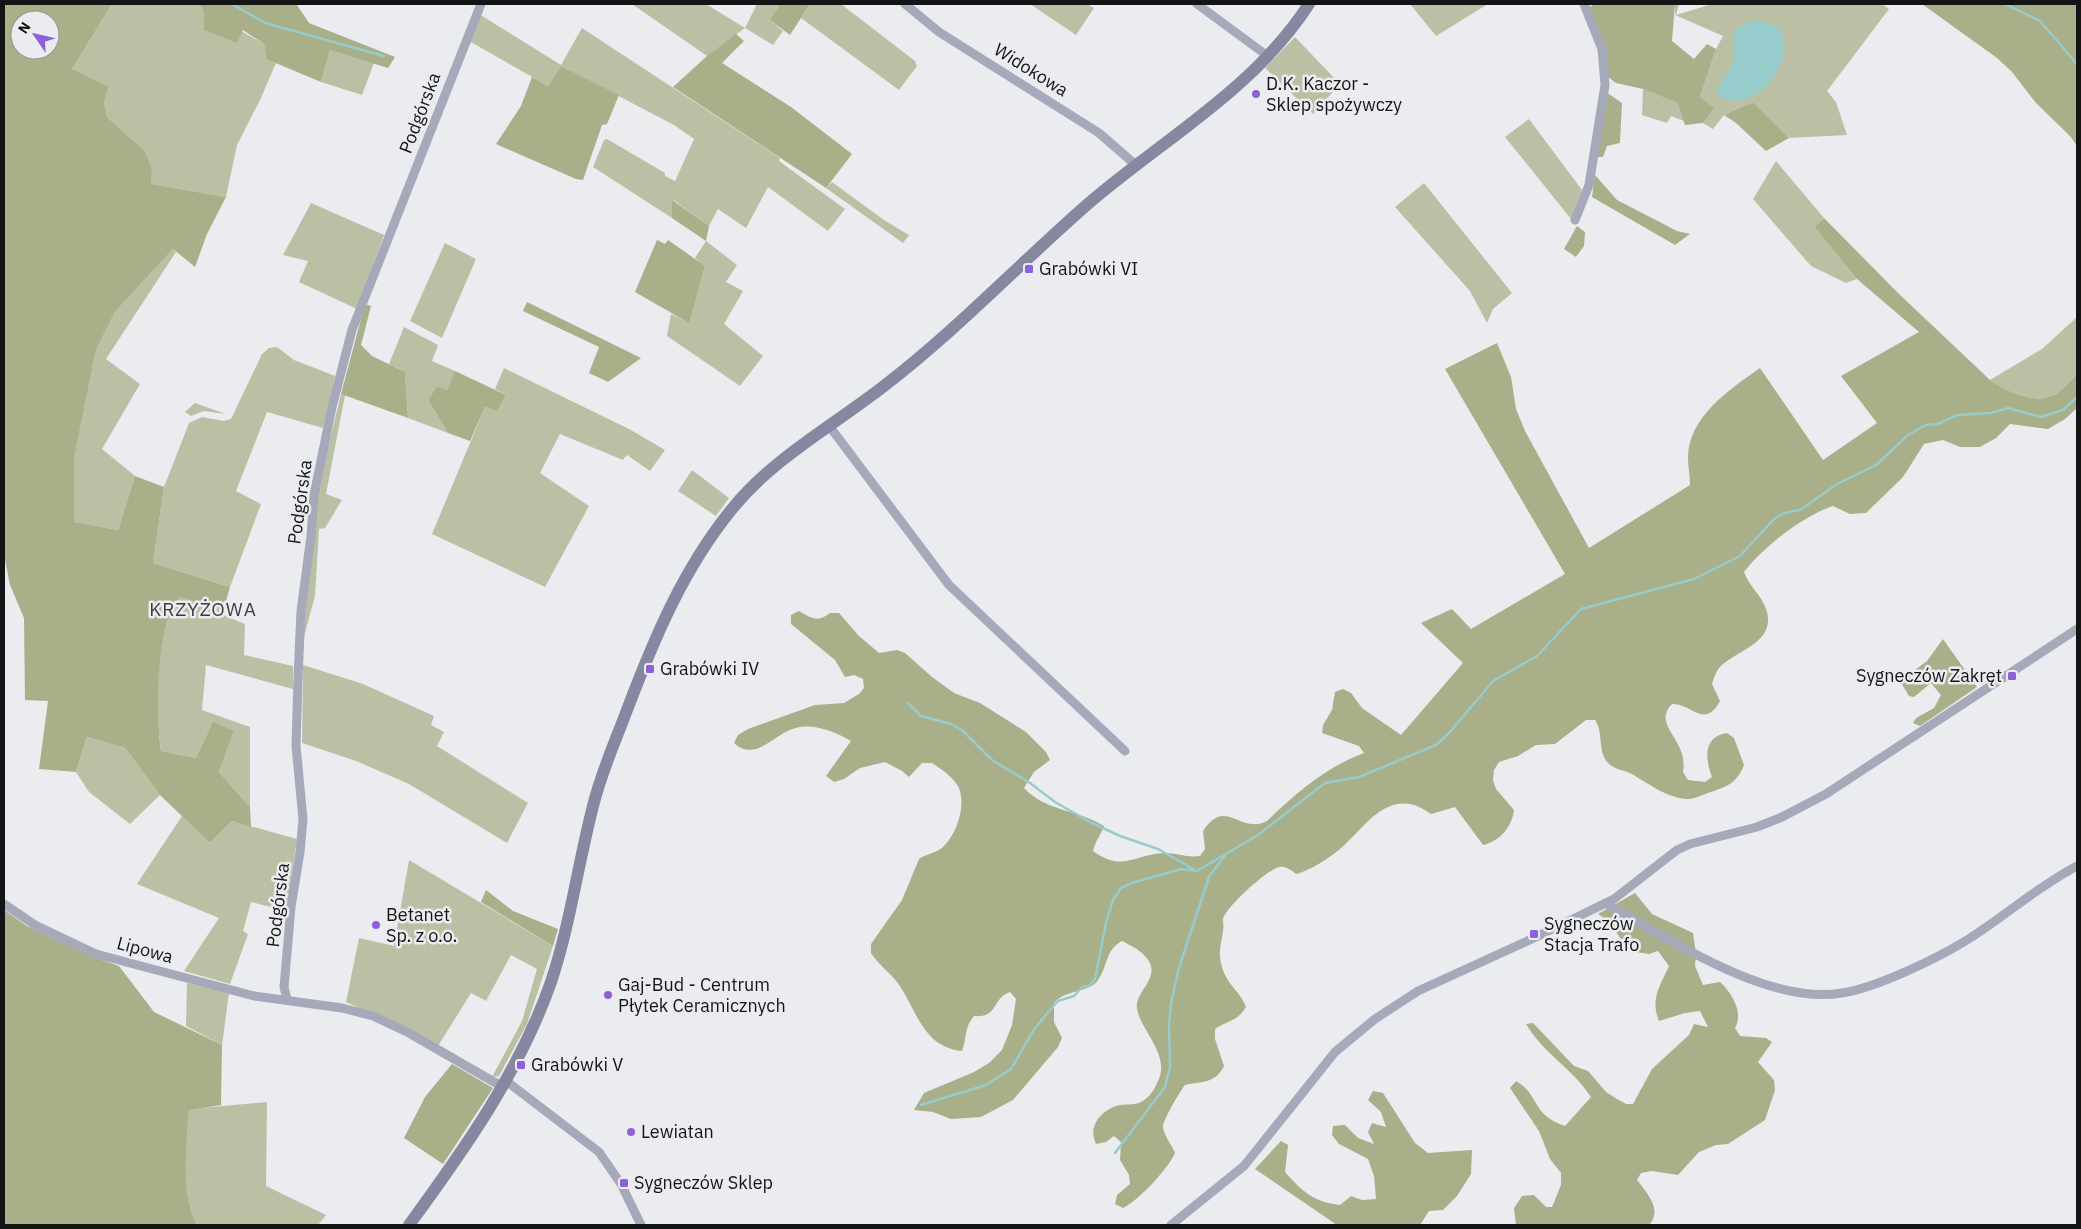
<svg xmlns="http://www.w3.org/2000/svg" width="2081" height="1229" font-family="'IBM Plex Sans',sans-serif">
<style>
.green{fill:#bbc0a5}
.forest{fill:#a9af88;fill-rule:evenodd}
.water{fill:#98cbcb}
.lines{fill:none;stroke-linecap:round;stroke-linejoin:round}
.stream{stroke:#98cbcb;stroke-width:2.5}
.street{stroke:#a6a9ba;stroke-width:9}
.secondary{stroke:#8588a0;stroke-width:12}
.poi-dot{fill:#8e61da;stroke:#ebecf0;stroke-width:2}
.labels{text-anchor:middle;stroke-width:5;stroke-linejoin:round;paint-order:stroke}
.street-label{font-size:18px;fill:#131415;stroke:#ebecf0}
.poi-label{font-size:18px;fill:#131415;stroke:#ebecf0;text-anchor:start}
.neighbourhood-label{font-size:19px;letter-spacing:1px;fill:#3d3d40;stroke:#ebecf0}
</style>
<rect width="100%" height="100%" fill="#ebecf0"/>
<!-- green -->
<path class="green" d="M112 4H199L204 10 264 44 266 59 276 63 260 100 237 145 226 197 150 184 152 168 145 151 107 117 104 102 72 69Z
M632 4H706L745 28 757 4H780L770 20 783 31 773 45 745 28 707 56Z
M810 4H841L915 61 917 66 899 90 801 18Z
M1030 4H1087L1094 8 1076 35Z
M1410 4H1488L1436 36Z
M1675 4H1679L1676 15 1712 4H1882L1889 9 1827 91 1836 102 1847 135 1789 138 1753 102 1724 115 1713 129 1703 123 1713 108 1700 97 1716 49 1723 36 1675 15Z
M479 14 561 65 582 28 780 158 779 161 845 209 828 231 768 187 746 228 718 209 709 226 673 200 672 218 593 167 604 140 607 139 665 173V176L675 181 694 139 674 125 561 66 548 86 469 41Z
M1295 37 1340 84 1313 114 1265 68Z
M330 50 374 63 362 95 321 82Z
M1643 89 1679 103 1684 121 1671 116 1667 123 1642 115Z
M1529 119 1582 190 1571 219 1505 137Z
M1776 161 1824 218 1816 227 1857 279 1846 283 1811 266 1753 199Z
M832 182 884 220 909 235 903 243 826 188Z
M1424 183 1512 293 1493 309 1487 323 1470 291 1395 207Z
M311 203 384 235 357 309 299 282 308 261 283 255Z
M706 241 737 265 726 282 743 291 724 324 763 356 740 386 667 336 671 314 688 322 705 267 695 258Z
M445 243 476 259 442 338 410 321Z
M173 249 176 252 106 359 140 384 102 449 135 476 118 530 73 522 74 459 96 350 115 312Z
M2077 317V374C2070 381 2063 390 2054 395 2035 405 2006 391 1990 380L2042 349Z
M404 327 438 345 432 361 455 371 447 391 428 400 448 433 408 418 405 372 389 364Z
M277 347 294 360 335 376 323 428 267 412 236 491 261 504 230 587 153 563 164 487 189 423 202 417 224 421 231 419 262 354 269 348Z
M504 368 631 430 665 450 650 471 627 455 623 460 560 434 540 473 589 506 545 587 432 534 485 407 497 412 506 395 495 389Z
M341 394 345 395 326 494 342 500 325 528 319 529 315 596 302 644 316 497Z
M195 403 226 414 204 411 191 416 185 412Z
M692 470 729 498 716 516 678 491Z
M179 596 224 608 225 616 245 624 244 655 293 666V689L206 665 202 710 250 727V807L219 772 234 731 213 721 196 758 161 751C156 715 156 655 167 621 170 612 175 604 179 596Z
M303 665 363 684 434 716 431 725 444 732 437 746 528 803 507 843 409 784 356 761 302 743Z
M87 737 125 748 160 795 130 824 89 792 76 772Z
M182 816 210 843 232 821 297 839 286 911 251 902 243 931 248 934 230 984 184 971 219 918 137 884Z
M409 860 553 946 527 1024 499 1076 492 1077 522 1021 537 969 511 955 486 1001 471 993 438 1046 346 1002 359 938 394 946Z
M187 983 229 993 222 1045 186 1026Z
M267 1102 266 1186 326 1215 318 1225H197C180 1194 187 1144 189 1109Z"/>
<!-- forest -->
<path class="forest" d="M4 4H112L72 69 108 87 104 102 107 117 145 151 152 168 151 184 226 197 207 234 195 267 173 249 115 312 96 350 74 459V522L118 530 135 476 164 487 153 563 230 587 224 608 179 597C175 604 170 613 167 621 157 654 156 716 161 751L196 758 213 721 234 731 219 772 250 807 251 827 232 821 210 843 160 795 125 748 87 737 76 772 39 769 48 701 25 700 24 618 10 585 4 555ZM20 20H50V50H20Z
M199 4 297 5 309 23 395 57 388 68 330 50 321 82 266 59 264 44 243 30 237 43 204 30V11Z
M780 4H810L790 35 770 20Z
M1594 4H1675L1672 41 1694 59 1707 44 1716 49 1700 97 1714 108 1703 123 1685 125 1678 103 1643 89 1616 83 1608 77 1590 7Z
M1922 4H2077V146L2070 136 2036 103 2012 72 1997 58Z
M736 34 744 41 722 63 791 107 852 154 826 188 673 87 707 56Z
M561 66 619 95 607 124 602 125 583 180 576 179 496 144 521 106 532 77 548 86Z
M1606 92 1622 103 1620 143 1607 146 1603 157H1597Z
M1753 102 1789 138 1766 151 1736 123 1724 115Z
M1595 175 1617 200 1677 231 1690 234 1675 245 1592 197Z
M672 200 709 226 706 241 672 218Z
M1824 218 1898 293 1990 380C2006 391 2035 405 2054 395 2063 390 2070 381 2077 374V408L2065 419 2048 429 2010 424 1996 438 1980 447H1960L1943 440 1924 444 1903 477 1866 513 1850 514 1833 506C1803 516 1763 547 1744 572 1749 587 1763 596 1767 612 1775 643 1737 650 1720 667 1716 671 1714 678 1712 684L1720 701C1704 730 1692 703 1672 704 1651 726 1689 739 1683 772L1688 780 1705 782 1712 777C1705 758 1703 737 1727 733L1734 738 1744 765C1738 781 1729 786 1714 791 1706 793 1696 799 1688 799 1669 799 1647 783 1632 774 1624 770 1615 770 1608 763 1597 750 1604 733 1595 720H1586L1555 744 1536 745 1518 756 1499 762 1494 770 1493 780 1496 789 1514 810C1512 827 1500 841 1483 845L1455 807 1431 814C1426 811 1419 806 1414 805 1381 796 1361 832 1340 849 1328 859 1311 870 1296 874 1291 870 1285 866 1279 867 1267 870 1226 907 1223 919 1223 923 1224 927 1223 931 1222 940 1219 948 1220 957 1223 984 1239 988 1246 1007 1238 1021 1227 1021 1215 1029V1039L1224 1066C1215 1084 1202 1081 1185 1085 1180 1091 1162 1122 1163 1127 1164 1136 1172 1145 1175 1153 1168 1169 1138 1201 1123 1208L1115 1204 1117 1195 1130 1184 1129 1175 1120 1160 1121 1142 1114 1136 1106 1142 1096 1144C1087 1126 1102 1109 1120 1105 1126 1104 1133 1105 1139 1103 1147 1100 1154 1091 1157 1083 1172 1056 1142 1033 1137 1009 1135 993 1155 982 1151 966 1148 954 1132 946 1122 941 1105 950 1108 966 1098 980 1090 993 1066 989 1054 1003V1022L1062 1038 1058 1047 1013 1100 981 1117 951 1119 933 1112 914 1110 924 1093 974 1072 989 1063 1002 1050 1012 1025 1016 999 1010 992C991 999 999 1018 974 1016 964 1027 967 1038 962 1051 922 1047 917 1009 897 982 889 972 878 964 871 953V944L902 900 919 859C926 854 937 853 943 847 957 834 967 804 958 786 952 776 941 769 932 763H922L909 777 902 771 885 762 860 768 844 779 834 782 826 776 851 741C836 732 813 723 796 728 774 733 756 763 734 743L738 735 748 729 815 705 844 703 859 694 864 688 863 679 854 675 845 677 835 660 791 624V615L799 611C811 618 818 623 830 613H839L858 635 879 653 897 650 905 653 932 677 954 693 980 703 1026 732 1046 752 1050 760 1034 772 1024 788C1045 811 1079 810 1104 826 1101 835 1095 841 1093 851 1123 873 1134 854 1165 853 1177 853 1187 858 1200 856L1205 849 1203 831C1226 796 1239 835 1267 821 1296 793 1326 767 1364 753L1359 746 1322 733 1323 725 1332 710 1335 692 1343 689 1351 693 1362 708 1401 735 1463 663 1421 623 1452 609 1471 629 1565 574 1445 369 1497 343 1511 377 1516 409 1525 431 1589 548 1690 485C1690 476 1688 467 1688 458 1688 417 1730 389 1760 368L1823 460 1877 423 1841 376 1919 332 1857 279 1815 227Z
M1577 226 1585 232 1584 246 1576 257 1564 249Z
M657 240 665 244 668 240 705 266 689 323 635 292Z
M527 302 641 358 608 382 589 373 599 347 523 311Z
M365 304 371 306 361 345 372 356 405 372 408 418 341 394Z
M455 371 506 395 497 412 485 407 470 441 448 433 428 400 437 387 447 390Z
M1943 639 1977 687 1920 726 1913 723 1916 718 1934 708 1941 695 1931 683 1914 697 1909 696 1900 681 1927 661Z
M486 890 513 911 558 929 553 946 481 902Z
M1635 893 1652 914 1693 933 1696 954 1695 966 1703 985 1720 982C1732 993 1744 1013 1735 1028L1740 1036 1766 1038 1772 1042 1758 1062 1774 1080 1775 1090 1765 1120 1728 1144 1716 1145 1699 1152 1678 1175 1652 1171 1641 1173 1637 1180C1647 1193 1663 1210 1649 1225H1516L1514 1208 1522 1196 1534 1195 1546 1207H1552L1561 1185V1173L1550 1159 1539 1131 1510 1088 1516 1081C1540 1095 1531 1115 1565 1126L1591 1097C1573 1069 1543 1053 1526 1024L1533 1023 1574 1066 1588 1071 1606 1092 1617 1099 1626 1104H1633L1652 1069 1689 1035 1694 1024 1708 1027 1700 1011 1685 1013 1659 1021C1650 999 1660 986 1669 966L1658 951 1649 954 1630 951C1618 937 1613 923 1598 914Z
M4 910 27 926 93 957 119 966 154 1012 222 1045 221 1105 189 1110C187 1144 180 1194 197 1225H4Z
M452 1064 493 1088 443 1164 404 1138 425 1097Z
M1373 1091 1383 1093 1415 1143 1428 1153 1472 1150 1471 1174 1457 1196 1443 1210 1429 1211 1420 1225H1337L1255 1169 1281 1141 1288 1145 1285 1172C1302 1191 1313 1202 1340 1205L1351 1196 1362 1200 1376 1199 1374 1176 1368 1159 1339 1144 1332 1135 1333 1126 1345 1125 1358 1138 1374 1144 1368 1132 1372 1123 1386 1127 1381 1112 1368 1100Z"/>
<!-- water -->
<path class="water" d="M1756 20C1761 22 1770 22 1774 25 1804 46 1762 117 1719 97L1717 88C1722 81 1730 72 1732 64 1738 42 1724 27 1756 20Z"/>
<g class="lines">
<!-- stream -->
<path class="stream" d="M232 4 265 23 384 56
M2005 4 2040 21 2077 64
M908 703 921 716 951 724 963 731 992 760 1030 783 1055 802 1088 821 1120 836 1158 849 1195 870
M921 1105 986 1085 1011 1069 1033 1031 1048 1012 1058 1001 1074 996 1082 987 1089 986 1095 979 1106 923 1113 900 1121 888 1132 883 1181 869 1197 871 1258 835 1325 783 1359 777 1436 745 1449 733 1493 681 1537 656 1581 609 1694 579 1740 556 1774 519 1784 513 1800 510 1837 484 1876 465 1908 435 1926 425 1937 424 1958 415 1991 413 2008 408 2041 417 2063 410 2077 397
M1115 1153 1165 1087 1170 1067 1169 1025 1171 1004 1178 971 1209 877 1225 855"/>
<!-- street -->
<path class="street" d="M905 4 939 32 1099 133 1137 166
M1197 4 1269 57
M1575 220 1589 185 1605 85 1602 49 1584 4
M830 427 949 585 1125 751
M1605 903C1668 938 1768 1006 1842 993 1876 988 1938 958 1967 940 2005 916 2037 887 2077 866
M4 904 35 925 96 954 254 996 342 1008 373 1016 409 1033 501 1086
M287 999 284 987 291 907 300 852 303 819 296 746 298 678 301 611 311 536 314 495 332 407 352 330 481 4
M505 1080 599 1152 621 1184 641 1225
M1171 1225 1244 1166 1335 1052 1375 1019 1418 991 1534 938 1614 899 1677 850 1690 844 1757 827 1782 817 1826 794 2077 629"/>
<!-- secondary -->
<path class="secondary" d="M409 1225C464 1150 520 1071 551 982 570 925 578 864 593 806 601 773 615 742 627 710 654 639 683 569 732 509 772 459 834 425 884 386 957 330 1020 263 1089 203 1165 138 1254 89 1309 4"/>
</g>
<!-- markers -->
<g class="poi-dot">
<circle cx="1256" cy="94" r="5"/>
<rect x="1024" y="264" width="10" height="10" rx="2.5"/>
<rect x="645" y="664" width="10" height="10" rx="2.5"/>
<rect x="2007" y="671" width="10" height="10" rx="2.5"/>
<circle cx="376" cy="925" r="5"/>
<rect x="1529" y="929" width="10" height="10" rx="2.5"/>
<circle cx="608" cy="995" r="5"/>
<rect x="516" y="1060" width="10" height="10" rx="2.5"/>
<circle cx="631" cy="1132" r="5"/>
<rect x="619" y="1178" width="10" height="10" rx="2.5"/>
</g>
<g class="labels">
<!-- street labels -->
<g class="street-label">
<text transform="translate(1031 70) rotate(32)" y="6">Widokowa</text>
<text transform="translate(420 113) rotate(-69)" y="6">Podgórska</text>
<text transform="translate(300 502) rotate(-82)" y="6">Podgórska</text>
<text transform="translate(278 905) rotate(-83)" y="6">Podgórska</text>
<text transform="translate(145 950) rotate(15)" y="6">Lipowa</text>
</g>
<!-- poi labels -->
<g class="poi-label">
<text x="1266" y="90">D.K. Kaczor -<tspan x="1266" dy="21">Sklep spożywczy</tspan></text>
<text x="1039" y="275">Grabówki VI</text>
<text x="660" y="675">Grabówki IV</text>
<text x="2002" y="682" text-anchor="end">Sygneczów Zakręt</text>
<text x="386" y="921">Betanet<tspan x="386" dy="21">Sp. z o.o.</tspan></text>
<text x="1544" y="930">Sygneczów<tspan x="1544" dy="21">Stacja Trafo</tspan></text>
<text x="618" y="991">Gaj-Bud - Centrum<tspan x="618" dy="21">Płytek Ceramicznych</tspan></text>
<text x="531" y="1071">Grabówki V</text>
<text x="641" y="1138">Lewiatan</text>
<text x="634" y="1189">Sygneczów Sklep</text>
</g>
<!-- neighbourhood labels -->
<g class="neighbourhood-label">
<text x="203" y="616">KRZYŻOWA</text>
</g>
</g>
<!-- border -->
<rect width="2081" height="1229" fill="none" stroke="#131415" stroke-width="10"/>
<!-- north arrow -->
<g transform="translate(35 35) rotate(304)"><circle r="24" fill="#ebecf0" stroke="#959698"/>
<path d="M0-4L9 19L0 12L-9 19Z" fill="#8e61da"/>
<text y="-8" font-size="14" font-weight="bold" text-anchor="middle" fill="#131415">N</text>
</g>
</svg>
